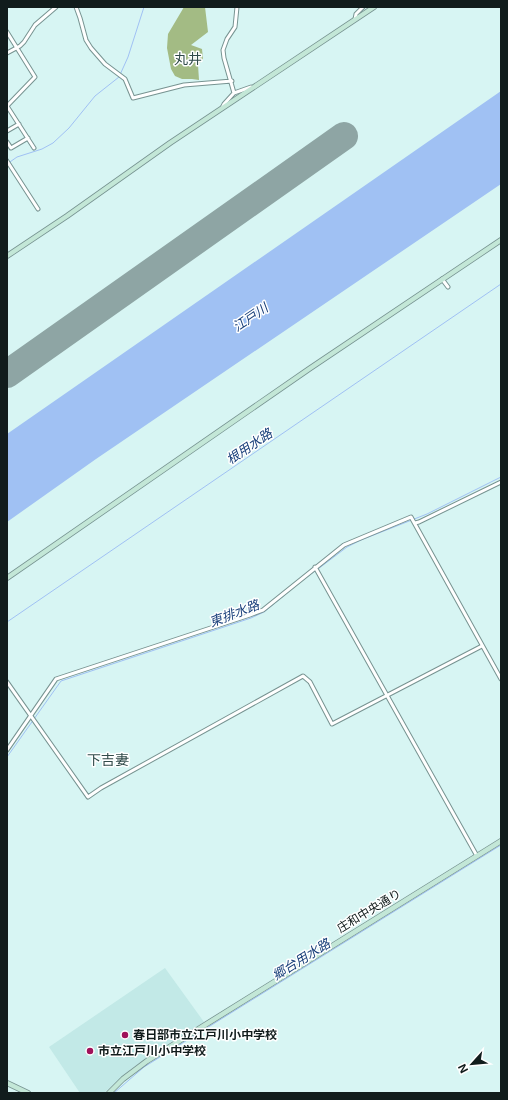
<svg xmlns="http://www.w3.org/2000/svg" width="508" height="1100" font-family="Inter,'Noto Sans JP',sans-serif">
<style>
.built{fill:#c2e9e7}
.forest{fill:#a3bb84}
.water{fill:#a0c1f3}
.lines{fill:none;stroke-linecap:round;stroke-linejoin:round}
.stream{stroke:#a0c1f3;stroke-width:1}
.runway{stroke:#8ea5a4;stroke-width:28}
.street-casing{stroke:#779391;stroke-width:5}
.secondary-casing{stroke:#779391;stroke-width:6}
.street{stroke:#fff;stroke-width:3}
.secondary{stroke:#c3e7d7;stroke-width:4.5}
.poi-dot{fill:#a0115a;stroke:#fff;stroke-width:1.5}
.labels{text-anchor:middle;stroke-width:3;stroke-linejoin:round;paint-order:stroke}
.street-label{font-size:12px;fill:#111c1c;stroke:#fff}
.poi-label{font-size:12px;font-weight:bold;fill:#111c1c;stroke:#fff;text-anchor:start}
.water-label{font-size:13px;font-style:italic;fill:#173e79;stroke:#fff}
.quarter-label{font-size:14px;fill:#314b4a;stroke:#fff}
</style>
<rect width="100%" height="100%" fill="#d7f5f3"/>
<!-- built -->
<path class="built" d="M165 968 204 1022 144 1060 131 1069 104 1093H80L49 1047Z"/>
<!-- forest -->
<path class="forest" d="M184 7H205L208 32 191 45 202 49 203 59 198 65 199 80 192 79H182L175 76 171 69 167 48 168 34Z"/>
<!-- water -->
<path class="water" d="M501 91V184L96 459 7 522V434Z"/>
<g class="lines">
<!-- stream -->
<path class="stream" d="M7 164 17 157 42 149 53 143 69 128 95 96 119 77 128 57 144 7
M318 569 347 547 361 540 427 514 501 477
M308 576 315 571
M7 622 501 284
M7 757 61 681 251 618 264 612 287 593
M114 1093 144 1067 501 845"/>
<!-- runway -->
<path class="runway" d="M7 374 344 136"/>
<defs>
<path id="street" d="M76 7 80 18 86 40 91 48 105 64 125 79 133 98 184 85 232 81
M355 19 356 14 363 7
M7 32 35 77 7 106
M7 53 20 46 24 42 35 25 56 7
M234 93 251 87
M7 106 34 148
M222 108 224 104 234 93 224 58 223 50 227 39 235 27 237 7
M7 131 19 124
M7 142 11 148 28 138
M7 161 38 209
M442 279 448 287
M415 523 419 522 501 482
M315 567 477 856
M7 682 88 797 101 788 303 676 310 682 332 724 482 646
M7 750 56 679 250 615 263 610 344 545 411 517 501 679"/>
<path id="secondary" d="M7 256 67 216 170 143 374 7
M7 578 309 369 501 240
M7 1083 28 1093
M109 1093 123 1079 147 1061 501 841"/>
</defs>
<!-- street casing -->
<use href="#street" class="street-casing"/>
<!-- secondary casing -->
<use href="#secondary" class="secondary-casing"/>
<!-- street -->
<use href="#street" class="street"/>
<!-- secondary -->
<use href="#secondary" class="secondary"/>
</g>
<!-- markers -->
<g class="poi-dot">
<circle cx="125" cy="1035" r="4"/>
<circle cx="90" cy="1051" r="4"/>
</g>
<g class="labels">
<!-- street labels -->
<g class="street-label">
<text transform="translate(369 911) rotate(-31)" y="4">庄和中央通り</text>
</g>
<!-- poi labels -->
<g class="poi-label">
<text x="133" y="1039">春日部市立江戸川小中学校</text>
<text x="98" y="1055">市立江戸川小中学校</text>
</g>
<!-- water labels -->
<g class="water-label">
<text transform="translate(250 317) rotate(-34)" y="5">江戸川</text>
<text transform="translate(249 446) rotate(-34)" y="5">根用水路</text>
<text transform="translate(234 613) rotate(-21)" y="5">東排水路</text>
<text transform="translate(301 959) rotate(-32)" y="5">郷台用水路</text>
</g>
<!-- quarter labels -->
<g class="quarter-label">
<text x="188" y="64">丸井</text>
<text x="108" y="765">下吉妻</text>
</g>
</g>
<!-- border -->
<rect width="508" height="1100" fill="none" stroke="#111c1c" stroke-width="16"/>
<!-- north arrow -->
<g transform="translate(472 1064) rotate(243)" stroke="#ffffff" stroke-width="3" paint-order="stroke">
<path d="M0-3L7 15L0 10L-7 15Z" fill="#111c1c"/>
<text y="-6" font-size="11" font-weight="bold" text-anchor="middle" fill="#111c1c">N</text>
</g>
</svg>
